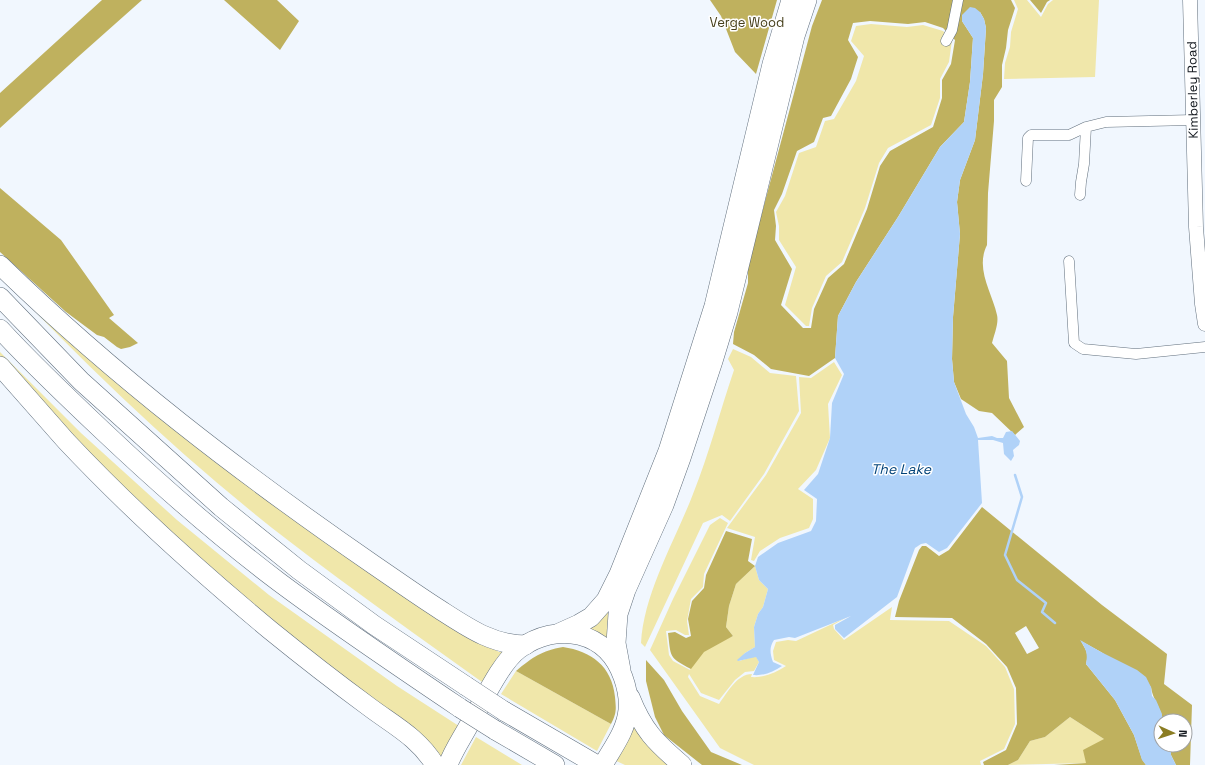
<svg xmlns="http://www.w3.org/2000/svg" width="1205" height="765" font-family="'Space Grotesk',sans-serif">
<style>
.green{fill:#f0e7aa}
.forest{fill:#bfb15e;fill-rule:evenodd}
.water{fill:#b0d2f8}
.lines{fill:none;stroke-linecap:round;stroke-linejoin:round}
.stream{stroke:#b0d2f8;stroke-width:2.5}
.street-casing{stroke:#616f7d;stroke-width:11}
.secondary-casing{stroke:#616f7d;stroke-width:15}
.highway-casing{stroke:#616f7d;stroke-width:20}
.street{stroke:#fff;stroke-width:10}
.secondary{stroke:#fff;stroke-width:14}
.highway{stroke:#fff;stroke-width:19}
.highway-bridge-casing{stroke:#616f7d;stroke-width:20;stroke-linecap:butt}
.highway-bridge{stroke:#fff;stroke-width:19}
.labels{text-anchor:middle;stroke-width:3;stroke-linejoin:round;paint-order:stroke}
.park-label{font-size:13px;fill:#463f1b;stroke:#fff}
.street-label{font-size:13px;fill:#12171d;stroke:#fff}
.water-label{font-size:14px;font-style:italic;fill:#004278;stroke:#fff}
</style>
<rect width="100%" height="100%" fill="#f1f7fe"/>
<!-- green -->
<path class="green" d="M1014 0H1027L1041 17 1048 4 1053 0H1099L1095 77 1004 79 1005 63 1010 47 1011 32 1018 9Z
M871 24 907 27 923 25 943 31 952 40 949 62 940 79V98L931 125 888 148 879 163 865 208 842 262 826 276 812 308 809 326H806L785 305 796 267 779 240V226L776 212 785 196 799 153 816 147 825 121 834 119 856 81 864 56 851 41 856 26Z
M0 275 443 619 499 652H510L489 687C422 639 354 591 289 541 185 461 90 370 0 275Z
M733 349 751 357 770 373 796 376 799 411 764 474 730 521 722 515 703 523 645 647 641 643C644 592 675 541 693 494 709 454 720 411 734 370L728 359Z
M0 352 81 433 177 520 269 595 397 686 462 728 445 765 266 620 111 476 6 364 0 356Z
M834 362 842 375 828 404 830 438 816 470 798 489 813 499V519L809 528 780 538 760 551 754 561 751 560 755 537 727 528 766 475 801 413 799 377 811 378Z
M651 508 608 618 607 631 609 646 578 630Z
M720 518 728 523 704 574 703 587 691 599 687 621 689 635H685L676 630 666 631 669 655 673 661 690 670C694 653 719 642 733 636L726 627 729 606 736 584 755 566 759 580 768 589 763 607 758 614 754 627 755 647 745 653 739 661 756 656 759 662 754 671 745 672 735 680 719 700 701 693 689 674 688 677 700 696 719 704C727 693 737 674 752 674L751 677C764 678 775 673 786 666L774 660 773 651 776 642 788 640 796 641 847 617 833 625 834 629 844 640 892 607 890 620 949 621 986 646 1005 667 1014 689 1015 724 1004 749 980 761 981 765H754L720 748 650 650 673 599 710 525Z
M516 671 611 724 597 751 501 694Z
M1070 717 1104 739 1087 763 1008 765 1018 760 1030 741 1045 737Z
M631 721 671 765H625L610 758Z
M476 737 522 765H461Z"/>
<!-- forest -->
<path class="forest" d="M102 0H142L79 56 0 128V93Z
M224 0H277L299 21 280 50Z
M710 0H777L756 74 735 52 721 16Z
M822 0H1011L1015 8 1008 30 1006 48 1002 65V87L994 100V121L988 193 987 245C975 269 992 292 997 315 999 323 994 335 992 343L1007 361 1009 398 1024 427 1015 435 992 413 979 411 961 399 954 382 952 359 953 317 960 234 957 202 960 180 975 140 983 74 986 28 984 19 980 12 962 21 973 38 970 82 964 122 940 147 898 217 856 282 838 316 835 358 809 376 771 369 754 355 733 344 734 332 748 283V265L812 26ZM870 21 908 24 925 22 943 28 955 40 951 64 942 80V98L933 127 890 151 880 166 867 209 844 264 828 278 814 309 811 328H803L781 305 792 269 775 240 776 226 774 210 782 194 797 151 814 142 823 118 831 116 851 79 858 57 848 40 853 23Z
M1030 0H1050L1047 2 1041 13Z
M0 188 61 240 114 315 109 318 138 343 130 347 121 349 117 347 104 337 97 335 66 312 0 252Z
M982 507 1102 605 1167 654 1164 684 1192 705 1190 765H1176L1171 755V745H1185V721H1162C1162 708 1152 699 1151 687L1101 652 1081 641C1086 651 1089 652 1086 664L1115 700 1134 735 1142 759 1146 765H1054L1086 763 1083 750 1104 739 1070 717 1045 737 1030 741 1018 760 1008 765H984L983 762 1006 750 1017 724 1016 688 1007 667 986 644 952 618 895 617 899 601 919 550 922 546H926L939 556 949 550ZM1026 626 1039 648 1027 654 1015 633Z
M726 531 752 539 748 561 755 566 736 584 729 606 726 627 733 636 704 652 691 669C668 657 671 657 668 633L675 632 686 638 691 636 688 619 692 601 704 588 706 575Z
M563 647C591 651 612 666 615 697 616 708 617 713 611 724L516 671C533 657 541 651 563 647Z
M646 660 664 680 682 711 711 752 742 765H702L664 735 655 717 646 681Z"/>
<!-- water -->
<path class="water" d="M970 7 975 8 980 12 984 19 986 28 983 74 975 140 960 180 957 202 960 234 953 317 952 359 954 382 966 414 974 427 978 438 992 436 997 438H1003L1006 432 1012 431 1020 441 1019 445 1013 450 1014 456 1011 461 1004 454 1003 443 993 440H978L982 503 947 548 939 552 926 543 921 544 915 548 897 597 844 638 835 629V625L851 616 795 638 789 637 774 640C769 648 770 653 773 662L782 666C773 672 764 676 753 675L759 662 756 657 738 661 737 660 745 653 755 647 754 627 758 614 763 607 768 589 759 580 755 566 758 557 778 543 811 531 816 521 817 499 804 490 818 474 830 438 832 403 844 374 835 358 838 316 856 282 898 217 940 147 964 122 970 82 973 38 962 21V15Z
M1080 640 1101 652 1137 670 1146 677 1151 687 1152 696 1156 700 1162 714 1161 745H1171V755L1176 765H1146L1142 760 1134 735 1115 700 1086 664C1088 653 1086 649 1080 640Z"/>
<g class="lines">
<!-- stream -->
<path class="stream" d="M1015 475 1022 497 1005 555 1017 580 1046 603 1042 612 1055 623"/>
<defs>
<path id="street" d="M946 41 952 30 958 0
M1026 181 1028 138 1031 135H1069L1086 127 1106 122 1193 120
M1080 195 1081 182 1084 164 1086 127
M1069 261 1074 343 1083 349 1136 354 1205 347"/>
<path id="secondary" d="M1190 0 1196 227 1202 304 1205 324"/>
<path id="highway" d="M0 265C115 377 242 474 374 565 396 580 417 595 439 609 467 627 492 645 526 645
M0 297 81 381 221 507 299 570 374 625 466 686
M0 329C33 365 68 398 103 431 159 484 218 536 279 582 338 626 399 667 460 708
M0 366C22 391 44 416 66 441 129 508 199 571 270 630 302 656 334 681 368 706 393 725 418 737 435 765
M559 633 579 624 591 617 606 600 619 574 668 451 714 306 772 64 791 0
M621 670 616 643 618 614 626 590 664 505 681 458 713 361 728 312 795 36 807 0
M630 697C643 730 655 742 682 765
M504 711 597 765
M495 730 555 765
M448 765C453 751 462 738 469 725 482 704 500 663 519 649 558 621 607 631 623 677 627 688 629 699 628 710 626 731 613 747 603 765"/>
</defs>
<!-- street casing -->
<use href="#street" class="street-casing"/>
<!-- secondary casing -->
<use href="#secondary" class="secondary-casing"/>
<!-- highway casing -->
<use href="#highway" class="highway-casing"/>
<!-- street -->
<use href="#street" class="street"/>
<!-- secondary -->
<use href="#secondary" class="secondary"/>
<!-- highway -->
<use href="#highway" class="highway"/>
<defs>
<path id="highway-bridge" d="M466 686 504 711
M460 708 495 730"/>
</defs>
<!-- highway-bridge casing -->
<use href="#highway-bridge" class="highway-bridge-casing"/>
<!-- highway-bridge -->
<use href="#highway-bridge" class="highway-bridge"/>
</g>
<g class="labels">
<!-- park labels -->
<g class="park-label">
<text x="747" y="27">Verge Wood</text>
</g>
<!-- street labels -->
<g class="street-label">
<text transform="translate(1192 90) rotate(-91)" y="5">Kimberley Road</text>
</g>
<!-- water labels -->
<g class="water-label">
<text x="901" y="474">The Lake</text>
</g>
</g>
<!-- north arrow -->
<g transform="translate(1173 733) rotate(93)"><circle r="19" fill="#ffffff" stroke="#a0a2a5"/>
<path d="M0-3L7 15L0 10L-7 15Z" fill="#8b7d23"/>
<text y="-6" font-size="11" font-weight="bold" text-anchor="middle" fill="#12171d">N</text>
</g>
</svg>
